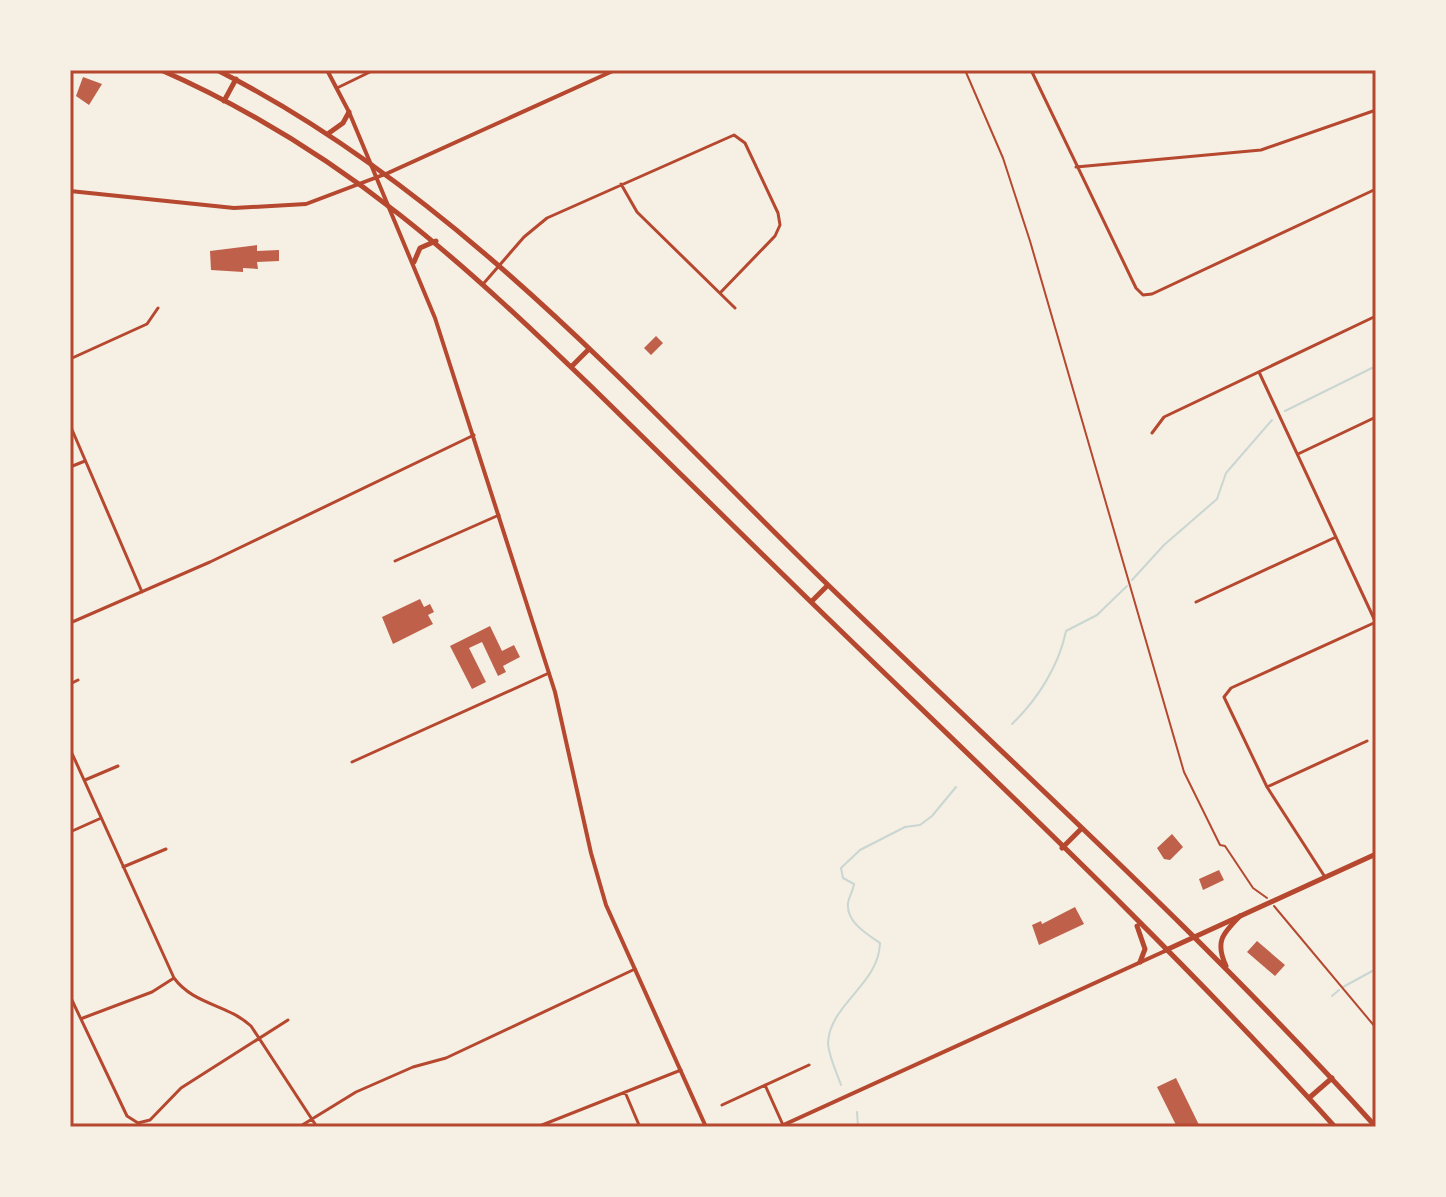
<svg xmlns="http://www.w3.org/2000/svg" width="1446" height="1197" font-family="Literata,serif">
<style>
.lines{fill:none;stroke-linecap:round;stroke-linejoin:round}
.stream{stroke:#c9d6d2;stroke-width:2}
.building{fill:#bf614a}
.path{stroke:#b5482f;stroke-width:2}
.minor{stroke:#b5482f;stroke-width:3}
.tertiary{stroke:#b5482f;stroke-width:4}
.secondary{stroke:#b5482f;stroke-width:5}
.primary{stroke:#b5482f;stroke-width:5}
.neatline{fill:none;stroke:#b5482f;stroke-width:3}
</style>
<rect width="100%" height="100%" fill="#f6efe4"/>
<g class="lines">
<!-- stream -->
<path class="stream" d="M1285 411 1376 366
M1132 580 1164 545 1217 499 1226 473 1272 420
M1012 724C1037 700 1059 666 1066 631L1097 615 1127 586
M1343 987 1376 969
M1332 996 1339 990
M841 1085C837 1073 828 1055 828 1042 831 1003 879 984 880 943 867 934 846 922 848 903 849 897 853 891 854 884L843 878 841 868 860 850 905 827 920 825 932 816 956 787
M857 1112 858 1127"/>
</g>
<!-- building -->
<path class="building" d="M83 77 102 84 89 105 76 96Z
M257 245V251L279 250V261L257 262 258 269 243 268V272L211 270 210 251Z
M656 336 663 343 651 355 644 348Z
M420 599 424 607 430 604 434 612 428 615 433 624 393 644 382 617Z
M490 626 502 651 514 645 520 657 503 666 506 672 498 676 482 642 469 648 486 682 472 689 450 646Z
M1172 834 1183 847 1170 860 1164 859 1157 848Z
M1219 870 1224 880 1203 890 1199 879Z
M1075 907 1084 924 1039 945 1032 925 1041 921 1042 924Z
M1257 941 1285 965 1275 976 1247 952Z
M1176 1078 1200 1127H1177L1157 1087Z"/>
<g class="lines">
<!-- path -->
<path class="path" d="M965 70 1003 158 1030 241 1184 772 1220 845 1225 846 1253 888 1267 898
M1274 906 1376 1028"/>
<!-- minor -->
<path class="minor" d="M1031 70 1136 288 1143 295 1152 294 1376 189
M337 88 374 70
M1076 167 1261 150 1376 110
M621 184 637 212 735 308
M484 283 524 237 547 218 734 135 745 143 778 213 780 225 775 236 720 293
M70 359 147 324 158 308
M1259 372 1376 623
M70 425 142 592
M1152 433 1164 417 1376 316
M1298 454 1376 417
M70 467 85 461
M395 561 499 515
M1196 602 1336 537
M70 623 210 562 474 435
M70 684 78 680
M70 749 174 978C194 1005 227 1004 251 1026L317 1127
M352 762 549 673
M85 780 118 766
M1267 787 1367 741
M70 832 99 819
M123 867 166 849
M1325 877 1267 787 1224 697 1231 688 1376 622
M70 996 127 1116 138 1123 150 1120 181 1088 288 1020
M83 1018 152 992 174 978
M765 1085 783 1125
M625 1092 639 1125
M722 1105 809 1065
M299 1127 356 1092 413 1067 446 1058 635 969
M537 1127 681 1070"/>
<!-- tertiary -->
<path class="tertiary" d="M327 70 349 112 435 318 555 692 591 853 606 905 706 1127
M70 191 234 208 306 204 388 173 615 70
M779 1127 1165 951"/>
<!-- secondary -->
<path class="secondary" d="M1166 950 1376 854"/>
<!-- primary -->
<path class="primary" d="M161 70C343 150 465 264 606 401 674 468 742 535 811 602 988 774 1170 944 1335 1127
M217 70C457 192 635 397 825 582 1010 762 1203 935 1376 1127
M224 101 236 79
M329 133 343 123 349 112
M414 262 420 248 436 241
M571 367 588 350
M811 602 828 585
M1062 848 1081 829
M1137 926 1145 949 1140 962
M1226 966C1215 942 1222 934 1240 916
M1309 1098 1332 1078"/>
</g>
<!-- border -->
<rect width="1446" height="1197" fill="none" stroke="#f6efe4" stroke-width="144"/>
<rect x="72" y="72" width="1302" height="1053" class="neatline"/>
</svg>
